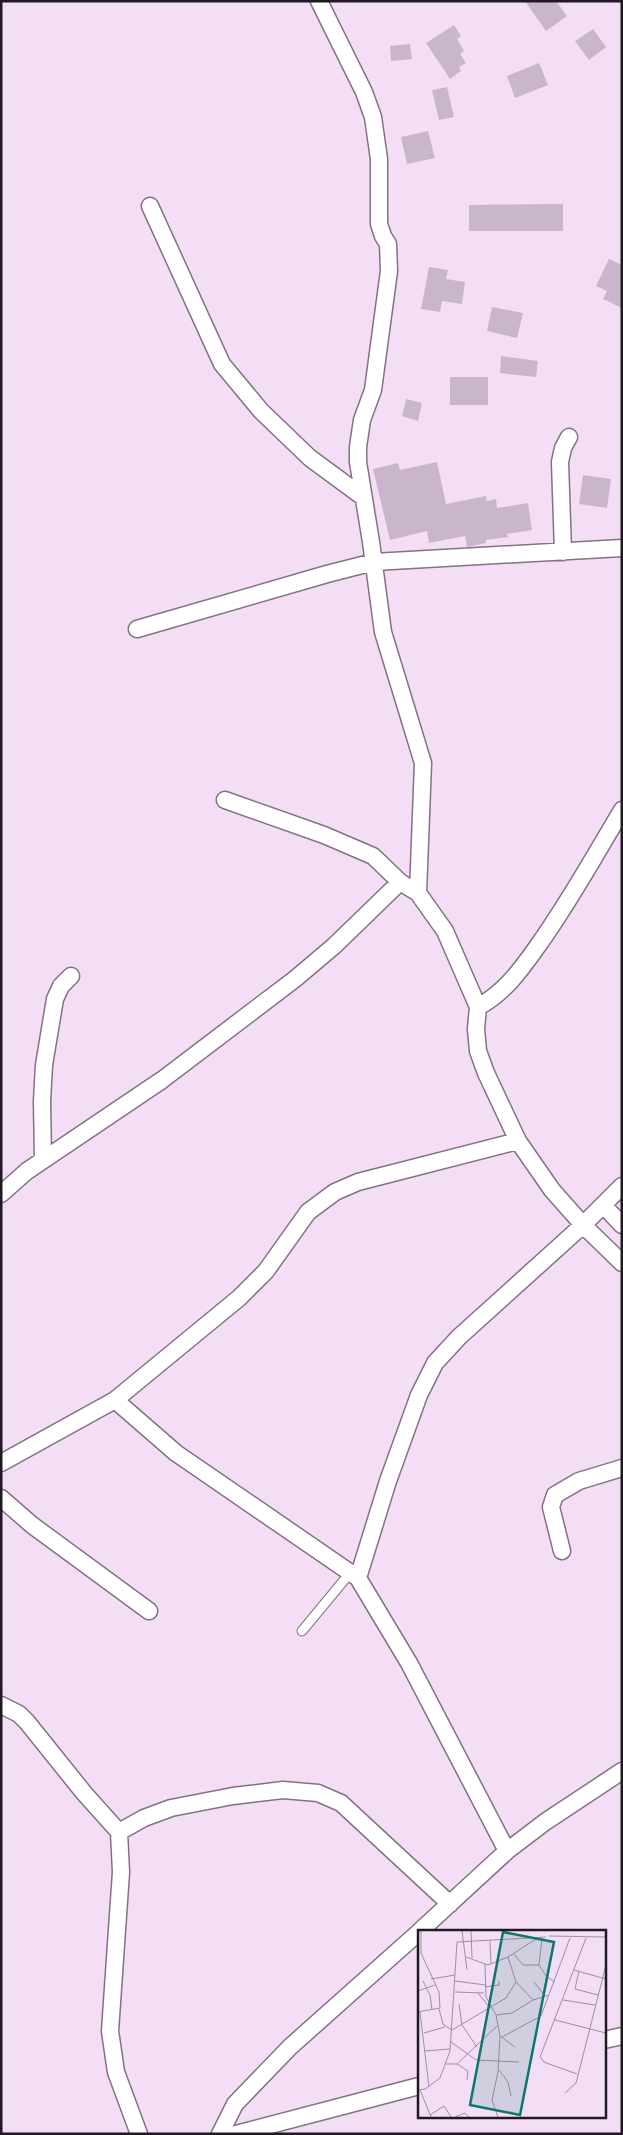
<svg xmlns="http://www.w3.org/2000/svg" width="623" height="2135" font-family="Overpass,sans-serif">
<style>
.building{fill:#cab6cc}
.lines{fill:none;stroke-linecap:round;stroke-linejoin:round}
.lane-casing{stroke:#847186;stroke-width:11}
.street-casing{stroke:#847186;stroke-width:19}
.lane{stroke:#fff;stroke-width:9}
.street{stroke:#fff;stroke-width:16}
.inset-road{fill:none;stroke:#9f8fa1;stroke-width:1}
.view{fill:#0f766e;fill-opacity:0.15;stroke:#0f766e;stroke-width:2.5}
.inset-edge{fill:none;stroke:#211922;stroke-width:2.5}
</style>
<rect width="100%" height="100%" fill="#f3def5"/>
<!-- building -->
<path class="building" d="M525 1H556L567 16 546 31Z
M454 25 461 36 457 39 464 51 460 54 466 63 459 67 461 71 450 79 426 43Z
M593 29 606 47 589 60 575 41Z
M410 44 412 59 391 61 390 46Z
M539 63 548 85 515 98 507 76Z
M447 87 454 117 439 120 432 90Z
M428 131 435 158 407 164 401 137Z
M563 204V231H469V205Z
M609 259 622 265V308L603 299 607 291 596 286Z
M429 267 448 270 446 279 465 282 462 304 442 301 440 312 421 309Z
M492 307 523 313 517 338 487 331Z
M501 356 538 361 536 377 500 373Z
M450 377H488V405H450Z
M406 399 422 403 418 421 402 416Z
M437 462 446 504 486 496 487 501 496 499 497 508 528 503 532 530 507 534 508 537 486 540V543L467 547 465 536 429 543 427 531 390 540 373 469 398 463 400 470Z
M583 475 611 479 607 508 579 504Z"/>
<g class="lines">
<defs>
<path id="lane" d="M302 1631 350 1573"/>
<path id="street" d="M319 1 364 92 373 117 379 159V224L383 236 388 244 389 271 373 390 362 420 358 447V462L371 542 383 632 423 763 418 893
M150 206 222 364 261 411 310 458 363 497
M563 552 560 462 563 448 569 437
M137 629 327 574 374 562 622 548
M225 800 324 835 373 856 400 882 418 893 445 931 478 1007 476 1029 478 1051 486 1073 518 1141 552 1190 583 1225 622 1263
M478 1007C504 993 520 971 537 947 568 904 594 857 622 810
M43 1160 42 1101 44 1065 55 999 61 986 71 976
M1 1194 27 1171 162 1080 295 979 334 946 400 882
M603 1205 622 1225
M115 1400 176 1453 358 1578 409 1663 507 1851
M1 1463 115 1400 239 1298 266 1271 308 1212 335 1192 358 1182 518 1141
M1 1498 32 1525 149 1611
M562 1551 551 1507 555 1495 579 1481 622 1468
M358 1578 388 1481 419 1395 435 1363 459 1337 583 1225 622 1186
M1 1705 19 1714 27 1722 84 1793 119 1832 121 1872 110 2031 116 2072 139 2134
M119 1832 144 1818 171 1808 233 1796 283 1790 318 1793 341 1803 450 1904
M420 1931 507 1851 545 1822 622 1771
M604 2040 622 2036
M220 2134 235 2104 290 2047 419 1932
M236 2134 419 2086"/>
</defs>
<!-- lane casing -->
<use href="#lane" class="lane-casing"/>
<!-- street casing -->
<use href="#street" class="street-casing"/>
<!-- lane -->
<use href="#lane" class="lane"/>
<!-- street -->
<use href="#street" class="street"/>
</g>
<!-- overview -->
<g transform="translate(418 1930)">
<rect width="188" height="188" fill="#f3def5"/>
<path class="inset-road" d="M44 1 49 40M53 1 54 28M131 6 188 7M124 8 121 35 128 46 137 52M72 11 73 34M96 24 105 35H121M48 27 70 35 90 27 118 9M90 27 98 52 115 70M67 34 68 67 78 85 82 106 97 117M156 40 188 49M161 41 157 59 180 65M13 49 37 45M5 51 12 65 14 80M37 51 68 55M116 52 127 66M67 57 81 55V51M0 61 17 55M37 62 66 63M60 63 72 78M145 70 177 75M41 74 44 95 59 117M21 79 25 94 34 100 88 68 98 52M0 82 22 78 21 62 3 23V1M2 82 11 157M78 85 94 83 115 70 131 65M137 90 188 103M6 103 27 97M84 107 123 86 152 8M33 112 58 130 101 132M7 121 32 119M28 134H39L79 96M39 134 50 141 49 150M81 140 90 152 93 166M159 144 126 132 122 127 168 8M0 160 7 159 22 148 32 121 39 12 128 7M2 160 13 187M147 163 158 153 188 35M12 185 26 176 33 187M37 187 47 183 51 187M80 187 74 170 80 142 82 106"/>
<path class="view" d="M85 2 136 12 102 185 52 175Z"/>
<rect width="188" height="188" class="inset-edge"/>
</g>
<!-- border -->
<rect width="623" height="2135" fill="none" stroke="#211922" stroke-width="5"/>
</svg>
